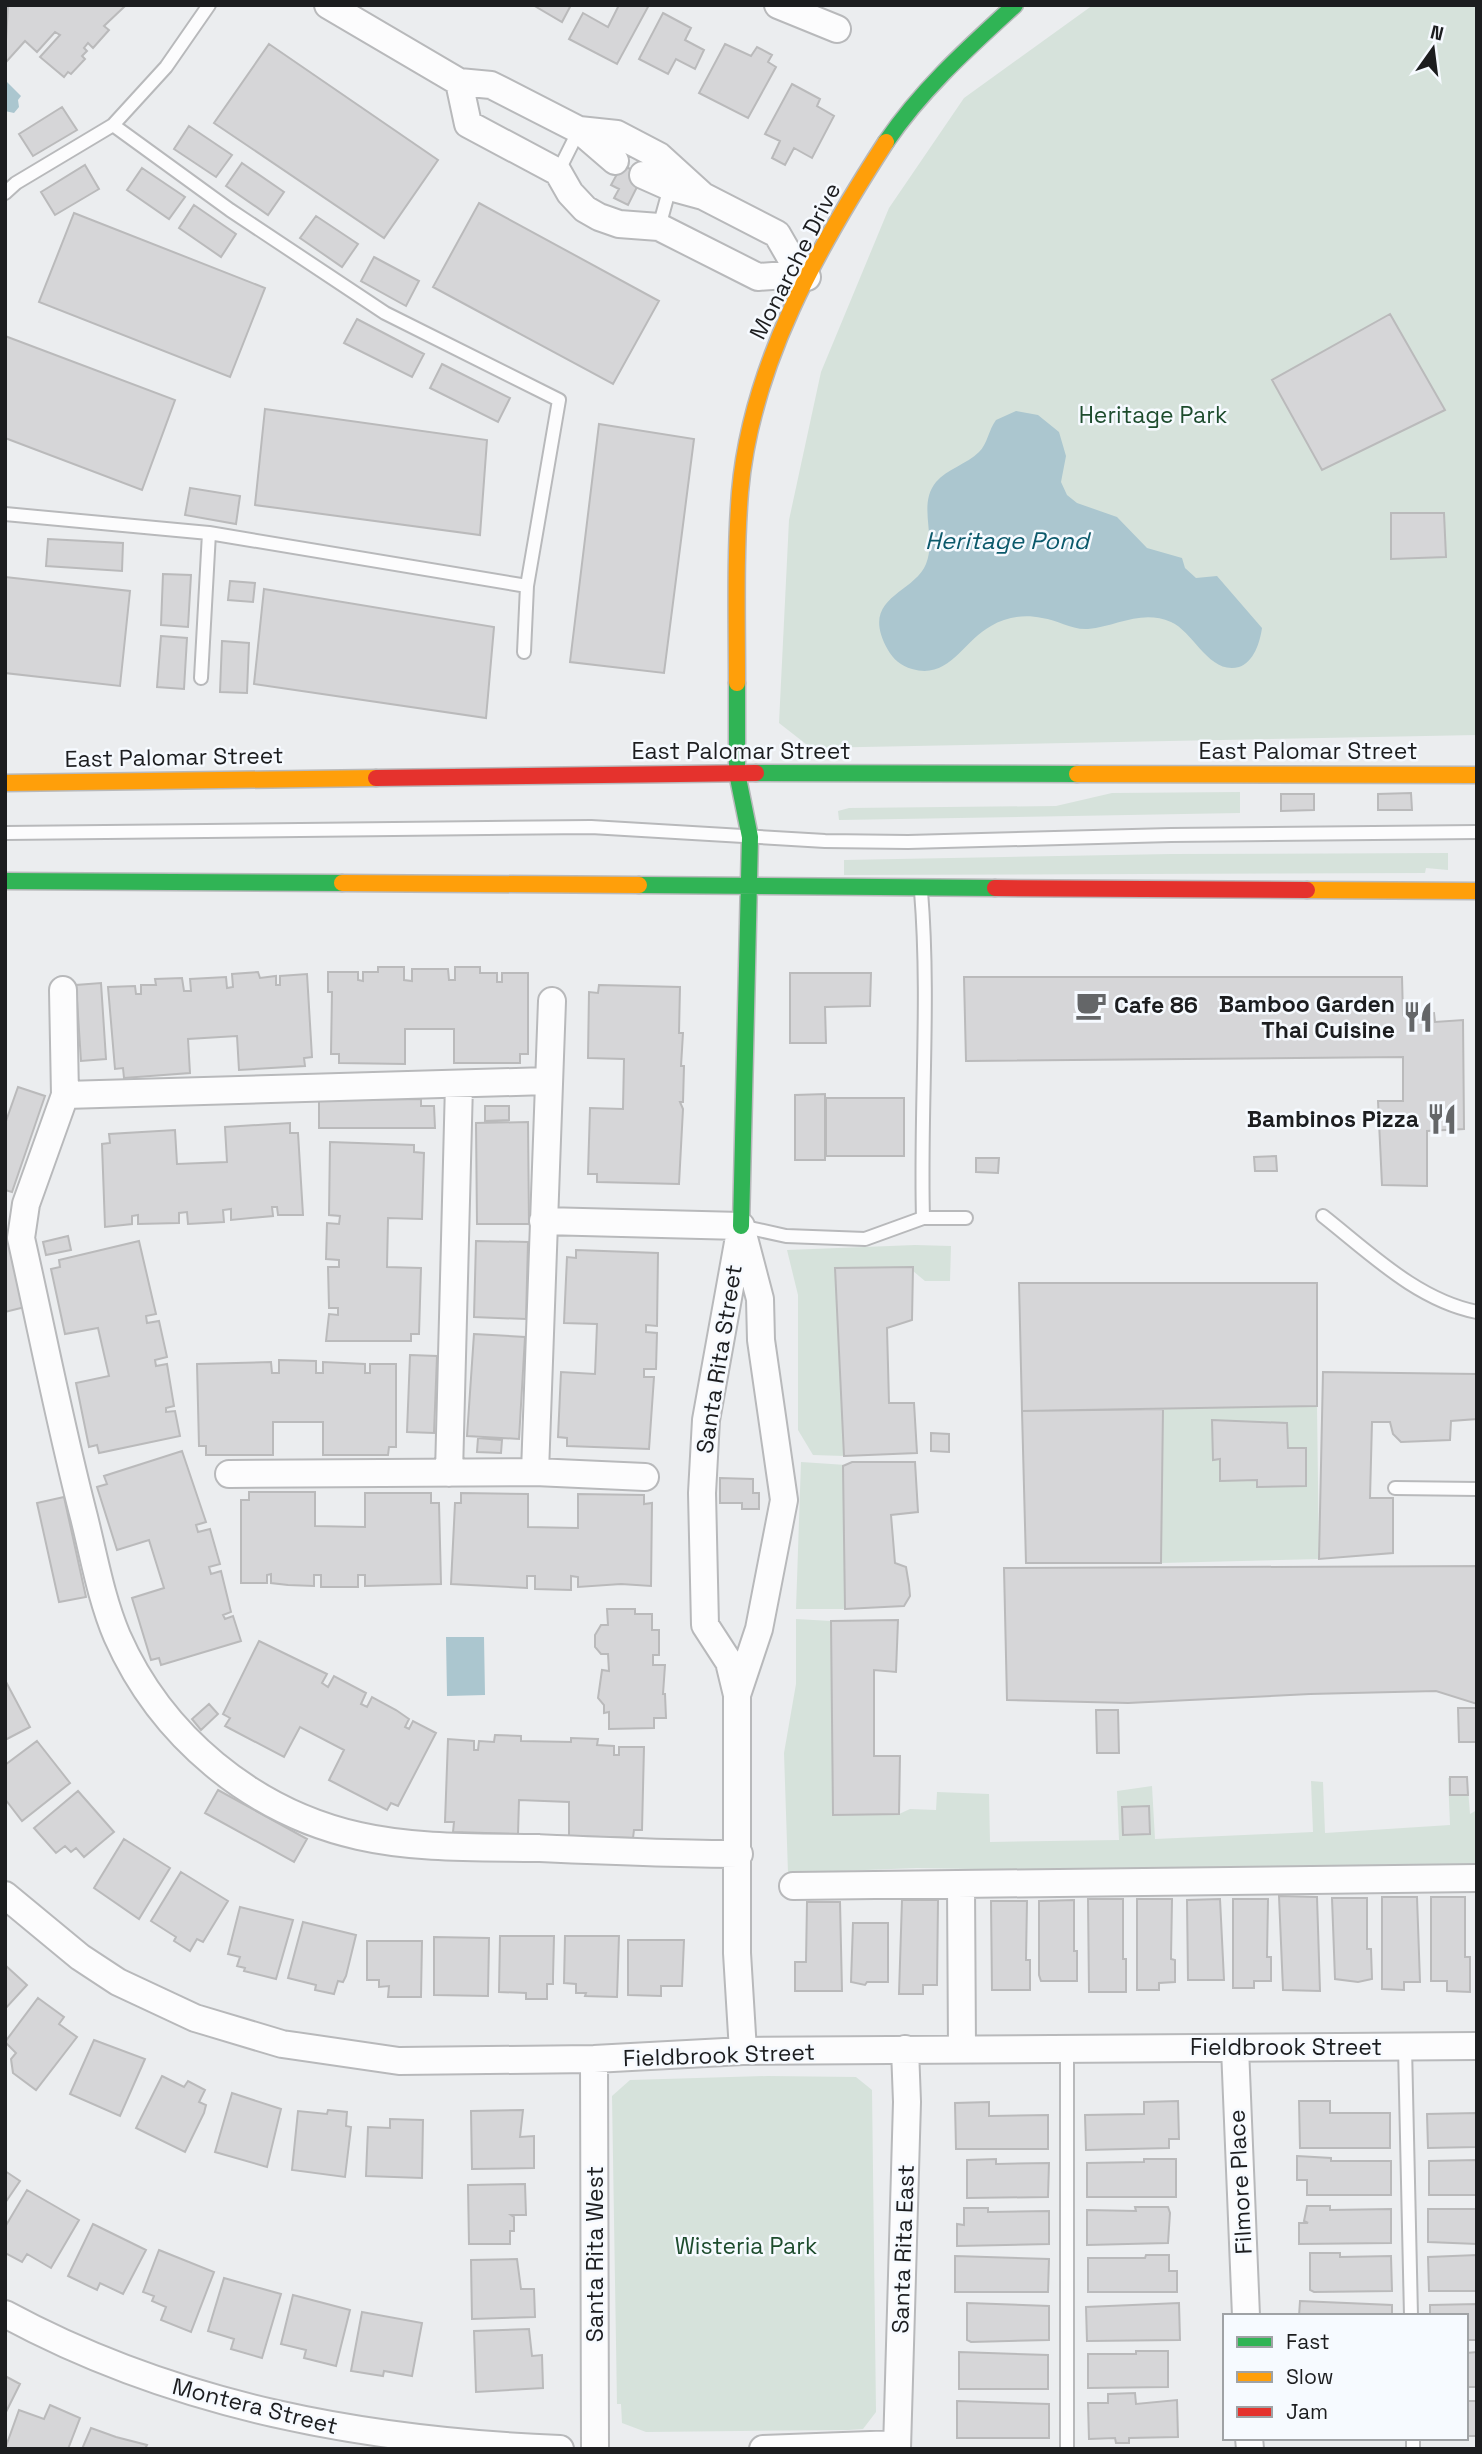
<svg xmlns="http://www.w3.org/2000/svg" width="1482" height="2454" font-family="'Space Grotesk',sans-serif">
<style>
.green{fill:#d6e2db}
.water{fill:#abc6cf}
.building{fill:#d6d6d8;stroke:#bababb;stroke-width:2}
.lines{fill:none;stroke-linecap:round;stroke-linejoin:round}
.lane-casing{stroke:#b8b9bb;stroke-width:16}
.street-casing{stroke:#b8b9bb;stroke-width:30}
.fast-casing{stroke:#b8b9bb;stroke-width:19}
.slow-casing{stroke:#b8b9bb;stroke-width:19}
.jam-casing{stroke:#b8b9bb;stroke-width:19}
.lane{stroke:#fcfcfd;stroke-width:12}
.street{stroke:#fcfcfd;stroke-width:26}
.fast{stroke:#30b455;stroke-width:16}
.slow{stroke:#ff9f0a;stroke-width:16}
.jam{stroke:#e5322d;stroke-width:16}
.labels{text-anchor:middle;stroke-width:5;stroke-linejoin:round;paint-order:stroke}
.street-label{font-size:23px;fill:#1c1d1f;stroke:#f6faff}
.park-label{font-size:23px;fill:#1d4c2d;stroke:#f6faff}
.poi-label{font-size:23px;font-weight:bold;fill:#1c1d1f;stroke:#f6faff;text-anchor:end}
.water-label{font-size:24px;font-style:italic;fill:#0b596b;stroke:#f6faff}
</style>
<rect width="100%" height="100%" fill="#ebedef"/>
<!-- green -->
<path class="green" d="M1093 5H1477V735L811 748 779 723 789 520 821 372 889 208 964 98Z
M1240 792V813L839 820 838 811 849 808 1056 806 1112 793Z
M1448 853V870L1426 868 1425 873 844 875V860L1171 854Z
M915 1245 951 1246 950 1281H925L913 1271 836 1268 844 1456 813 1455 798 1430V1295L787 1250Z
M1317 1406 1319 1559 1161 1563 1163 1409Z
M801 1462 846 1465 845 1609H796Z
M796 1619 831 1621 834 1815 899 1814 910 1809 936 1810 937 1792 989 1794 990 1842 1119 1840 1117 1791 1152 1786 1155 1839 1313 1832 1311 1781 1323 1782 1325 1833 1450 1825 1448 1778 1467 1777 1470 1814 1477 1810V1868L1091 1871 917 1868 788 1873 784 1753 796 1684Z
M768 2076 856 2077 872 2090 876 2412 863 2429 848 2430 646 2432 622 2423 621 2404H617L612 2096 630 2080Z"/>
<!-- water -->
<path class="water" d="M5 80 21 96 18 100 19 107 14 113 5 111Z
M1016 411 1038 415 1059 432 1066 456 1061 482 1067 495 1077 503 1117 517 1147 548 1182 558 1185 568 1196 578 1217 576 1262 628C1260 642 1254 662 1239 667 1209 675 1194 632 1171 622 1142 609 1117 626 1088 629 1071 630 1058 620 1042 618 1024 614 1006 617 991 626 963 641 949 680 912 669 901 666 893 659 888 650 858 597 913 595 926 564 937 537 917 505 936 482 947 469 967 464 979 452 987 445 989 429 996 420Z
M446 1637H484L485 1695 447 1696Z"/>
<!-- building -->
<path class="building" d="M8 5H125V6L104 26 109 30 93 48 88 43 84 48 87 51 82 56 85 59 71 74 68 72 64 77 40 57 60 35 55 32 37 52 25 41 7 61 5 59Z
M533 5H571L562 22Z
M619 5H649L617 64 569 39 583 13 608 27Z
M663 13 691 28 685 40 704 50 695 69 676 59 668 74 639 59Z
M269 44 438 160 384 238 214 123Z
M725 44 751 56 757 47 772 55 768 62 776 67 748 118 699 93Z
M792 84 820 99 817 106 834 116 812 158 794 148 785 165 772 158 780 141 765 134Z
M62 107 77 130 33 156 19 134Z
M189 126 232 155 216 177 174 149Z
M242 163 284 192 268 215 226 186Z
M85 165 99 189 55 215 41 192Z
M622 165 643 175 628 205 614 198 619 189 611 185Z
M142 168 185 197 169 219 127 190Z
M479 203 659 301 613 384 433 287Z
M194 205 236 234 221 257 179 228Z
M74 213 265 288 230 377 39 302Z
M316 216 358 244 342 267 300 238Z
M374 257 419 281 406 306 361 281Z
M1390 314 1445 410 1322 470 1272 380Z
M357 319 424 354 412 377 344 343Z
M5 336 175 400 142 490 5 438Z
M442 364 510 398 498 422 430 388Z
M265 409 487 440 480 535 255 505Z
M599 424 694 439 664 673 570 662Z
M190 488 240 496 236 524 185 515Z
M1391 513H1444L1446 557 1391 559Z
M48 539 123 543 122 571 46 566Z
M163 574 191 575 188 627 161 625Z
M5 577 130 591 120 686 5 673Z
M230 581 255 583 253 602 228 600Z
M264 589 494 627 486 718 254 684Z
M161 636 187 638 184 689 157 687Z
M222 641 249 643 247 693 220 692Z
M1411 793 1412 810H1378V794Z
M1281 794H1314V810L1281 811Z
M378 967H404V980L412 981V969H448L449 980H455V967H480V973H497V982H502V973H528V1054H520V1063H454V1029H405V1064L339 1063V1054H331L332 992H328V972H358V980L363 981V972H378Z
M258 972 260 978 276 976V985H280V976L307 974 312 1057 304 1058 305 1066 239 1070 237 1036 188 1039 190 1073 124 1078 123 1068 115 1069 108 987 135 986 136 994H141V985H156L155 979 182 978 184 991H191L190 979 226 977 227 988 233 987 232 974Z
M790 973H871L870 1006 825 1007 826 1043H790Z
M964 977H1402L1403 1015 1434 1013 1435 1022 1463 1020 1464 1129 1427 1131V1186L1382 1185 1378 1101H1403V1057L966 1061Z
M101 983 106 1059 81 1061 76 985Z
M599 985 680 987 679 1033H683L681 1066H684L683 1102H680L683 1109 679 1184 597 1182V1174H588L590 1108 623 1109 624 1059 588 1058 589 992 598 993Z
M18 1087 45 1096 12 1192 5 1190V1124Z
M825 1094V1160H795V1095Z
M826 1098H904V1156H826Z
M421 1099V1106H434L435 1128H319V1100Z
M485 1106H509V1120L485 1121Z
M528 1122 529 1224H477L476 1123Z
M290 1123V1133H298L303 1215H278L277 1207H272L273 1216 231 1220V1209L223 1210 224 1222 188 1224 187 1212 179 1213V1223L138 1224V1215L132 1216V1224L105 1227 102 1144 110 1143 109 1134 175 1130 177 1164 227 1162 225 1127Z
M330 1142 414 1145V1152L424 1153 422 1219 388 1218 387 1267 421 1268 419 1334H411V1341H326L329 1314 338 1315V1308H329L328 1267H339V1260L326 1259 327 1223 339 1224 340 1216 329 1215Z
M1276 1156 1277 1171H1255L1254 1157Z
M976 1158H999L998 1173 976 1172Z
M5 1233H8L25 1307 5 1312Z
M68 1236 71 1250 46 1255 43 1242Z
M139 1241 156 1314 146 1316 147 1323 159 1321 167 1357 155 1360 156 1366 167 1364 174 1406 166 1408V1412L175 1411 180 1436 99 1453 97 1445 89 1447 76 1383 109 1376 98 1328 65 1334 51 1269 60 1267 59 1260Z
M476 1241 528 1242 526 1319 474 1317Z
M576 1250 658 1253 657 1326 646 1325V1332L657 1333 656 1369H644V1377H654L649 1449 567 1446V1438L558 1437 561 1372 595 1374 597 1324 564 1323 567 1257 576 1258Z
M913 1267 912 1320 887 1328 889 1403H914L917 1453 844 1456 835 1268Z
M1019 1283H1317V1406L1022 1411Z
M474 1334 525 1337 519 1439 467 1436Z
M410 1355 437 1356 434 1433 407 1432Z
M279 1360 316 1361V1373H323V1362L365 1364V1373H370V1364H396V1447H389L388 1455H323V1422H273V1455H206V1446H199L197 1364 271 1362 272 1373H279Z
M1323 1372 1477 1374V1419L1451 1421 1450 1440 1401 1442 1393 1434 1390 1422H1372L1370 1498H1393V1553L1319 1559Z
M1163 1409 1161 1563H1026L1022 1411Z
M1212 1420 1287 1423 1288 1448H1306V1486L1257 1487V1480L1220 1481V1459L1213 1460Z
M931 1433 949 1434V1452L931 1451Z
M478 1438 502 1440 501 1453 477 1452Z
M182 1451 206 1522 196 1525 198 1532 210 1529 220 1564 209 1567 211 1574 221 1571 231 1612 223 1615 225 1619 233 1616 241 1641 161 1665 159 1658 151 1660 132 1598 164 1588 149 1540 117 1550 97 1487 107 1484 104 1476Z
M852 1462H915L918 1512 891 1515 895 1563 906 1567 909 1585 910 1596 904 1606 845 1609 843 1466Z
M720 1478 753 1479V1493H759V1509H742V1503H720Z
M249 1492H315V1526L365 1527V1493H431V1503H439L441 1584 365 1586V1575H358V1587H321V1575H314V1586L288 1585 271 1583V1574L267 1575V1583H241V1500H249Z
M461 1493 528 1494V1527L578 1528V1494L644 1495V1504L652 1503 651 1586 621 1584 578 1587V1577L571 1576V1590L535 1589V1576H527V1588L451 1584 455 1503H461Z
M64 1497 86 1597 59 1602 37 1503Z
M1477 1566V1704L1436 1691 1310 1694 1128 1703 1007 1700 1004 1568Z
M607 1609H635V1614H652V1630H659V1655H653V1665H665L663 1694H665L666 1718H654V1728L609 1729V1712L604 1713V1705L598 1698 602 1670 609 1671 608 1654H601L595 1647V1635L601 1625H608Z
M898 1620 896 1672 874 1670V1756H900L899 1814 833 1815 831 1621Z
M259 1641 327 1674 322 1683 328 1687 334 1676 366 1693 361 1704 367 1707 372 1697 396 1710 409 1719 405 1727 409 1729 413 1721 436 1733 398 1806 391 1803 387 1810 329 1780 344 1750 300 1727 284 1757 225 1726 230 1718 223 1714Z
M5 1680 30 1727 5 1740Z
M209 1704 218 1714 201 1730 192 1719Z
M1458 1708H1477V1742H1459Z
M1096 1710H1118L1119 1753H1097Z
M495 1735 521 1736V1741L571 1742V1738L598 1739 597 1745 614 1746V1755H619V1747H644L642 1830H634L633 1838 569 1836V1802L519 1800 518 1834 453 1832 454 1822H445L448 1739 474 1741V1750H478L479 1741 494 1742Z
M37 1741 70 1783 22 1821 5 1799V1765Z
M1450 1777H1467L1468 1795H1450Z
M218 1790 307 1839 294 1862 205 1813Z
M78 1791 114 1832 84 1857 76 1848 71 1852 65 1846 56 1853 34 1828Z
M1149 1806 1150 1834 1123 1835 1122 1807Z
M124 1839 170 1868 139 1919 94 1888Z
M181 1872 228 1901 203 1942 197 1939 190 1951 174 1941 176 1937 151 1921Z
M1279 1896 1317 1897 1320 1991 1283 1990Z
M1382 1897H1417L1420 1982H1404V1990L1382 1989Z
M1431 1897H1465V1957H1470V1992L1447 1991V1981H1431Z
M1332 1898H1367V1949H1371L1372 1979 1358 1982 1335 1979Z
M1088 1899H1123V1959H1126V1992H1089Z
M1137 1899H1172L1171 1959 1175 1960V1982L1159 1983V1990H1137Z
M1220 1899 1224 1980H1188L1187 1900Z
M1233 1899H1268L1267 1957H1271V1981H1254V1988H1233Z
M902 1900H938L937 1985H923V1994H899Z
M1074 1900V1951H1077V1981H1041L1039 1975V1901Z
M991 1901H1027L1026 1960H1030V1990H992Z
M807 1902H840L842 1991H795V1962H806Z
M240 1907 293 1920 276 1979 244 1971 245 1968 237 1966 240 1957 228 1954Z
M303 1922 356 1935 346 1976 343 1982 338 1981 334 1994 315 1990 316 1985 288 1978Z
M853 1923H888V1982H867L865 1985 851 1982Z
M500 1936H554L553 1977V1984H547V1999H526V1993L499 1992Z
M565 1936H619L617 1997 585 1996 586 1993H576V1984L564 1983Z
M434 1937 489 1938 488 1996 434 1995Z
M628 1940H684L682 1986H661V1996L628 1995Z
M367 1941H422L421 1997H388L389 1986 379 1987V1980H367Z
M5 1965 27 1985 5 2009Z
M38 1998 64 2017 59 2024 77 2037 36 2090 13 2073 11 2059 16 2053 5 2042Z
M94 2040 145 2059 120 2116 70 2094Z
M162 2076 184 2087 188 2081 205 2090 199 2102 206 2105 204 2113 185 2152 136 2128Z
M232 2093 281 2109 267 2167 215 2152Z
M1178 2101 1179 2139H1169V2148L1086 2150 1085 2115 1144 2114V2102Z
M1299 2101H1330V2113H1390V2148H1300Z
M989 2102V2116L1048 2115V2149H956L955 2103Z
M328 2110 347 2112 346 2126 351 2127 345 2177 292 2170 298 2111 327 2114Z
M523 2110 520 2137 534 2136V2168L472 2169 471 2111Z
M1477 2113V2147L1428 2148 1427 2114Z
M390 2119 423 2120 422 2178 366 2176 368 2127 390 2128Z
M1297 2156 1331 2158V2161H1391V2195H1307V2180H1297Z
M996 2159V2164L1049 2163 1048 2197 967 2198V2160Z
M1144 2159H1176V2197H1087V2163L1144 2162Z
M1477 2160V2195H1429V2161Z
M5 2171 20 2181 5 2203Z
M525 2184 526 2215H511L514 2217V2231H510V2244H469L468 2185Z
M27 2190 79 2220 51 2268 27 2254 22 2262 5 2253V2227Z
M1307 2206H1330V2210L1391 2209V2243L1299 2244V2223H1308L1304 2221Z
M1135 2207H1168L1170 2213 1168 2243 1087 2245V2210L1136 2211Z
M964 2208H988V2212L1049 2211V2244L957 2246V2224L964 2225Z
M1428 2209H1477V2244L1428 2242Z
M93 2224 146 2250 123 2294 100 2283 97 2290 68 2276Z
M159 2250 214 2272 191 2332 161 2320 166 2307 152 2301 154 2296 143 2292Z
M1310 2253H1340V2257L1391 2256 1392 2291 1314 2292 1310 2290Z
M1146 2255H1169V2271H1177V2292H1088V2258H1145Z
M1477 2255V2291H1429L1428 2257Z
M955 2256 1049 2259 1048 2292H955Z
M517 2259 521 2289H534L535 2317 472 2319 471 2260Z
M224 2278 281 2294 262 2358 231 2349 234 2339 208 2331Z
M293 2295 350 2310 336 2366 304 2358 306 2350 281 2344Z
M1300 2301 1392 2305V2316H1299Z
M967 2303 1049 2306V2340L971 2342 967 2340Z
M1179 2303 1180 2340 1087 2341 1086 2307Z
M1477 2304V2340H1466V2316H1430V2305Z
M362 2312 422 2323 412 2376 384 2371 383 2376 351 2371Z
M529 2329 532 2356 542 2355 543 2388 476 2392 474 2331Z
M1136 2351H1168V2387L1088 2388V2354H1136Z
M959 2352 1048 2355V2389H959Z
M1477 2352V2387H1466V2353Z
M5 2376 20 2384 5 2414Z
M1135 2393 1136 2404 1177 2400 1178 2437 1129 2438V2443H1116L1115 2438 1089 2439 1088 2403H1108V2394Z
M957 2401 1049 2404V2438H957Z
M1466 2401H1477V2436H1466Z
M50 2405 80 2418 68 2449H5L19 2410 44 2419Z
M91 2428 116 2437 147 2445 145 2449H82Z"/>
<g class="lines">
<defs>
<path id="lane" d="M113 125 230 210 385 313 559 400 527 586 524 652
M558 172 579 130
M5 193 16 183 113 125 166 67 209 5
M659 227 670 187
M5 514 209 533 527 586
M201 678 209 533
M5 833 591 827 825 841 908 842 1171 835 1477 832
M921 891C930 1000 920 1109 923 1218
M1323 1216C1370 1253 1417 1300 1477 1312
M745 1227 786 1236 865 1239 923 1218H966
M1395 1488 1477 1489
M1405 2047 1411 2316
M1413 2438V2449
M1067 2449V2049"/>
<path id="street" d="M328 5 459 82 491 85 579 130 617 134 659 156 703 196
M778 5 837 29
M459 82 468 124 558 172 570 193 585 209 599 217 619 224 659 227 758 277 800 274 807 277
M579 130 615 161
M643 175 670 187 703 196 777 234 800 274
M63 990 65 1095 26 1204 21 1238C42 1331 60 1425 84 1517 94 1557 101 1598 117 1636 161 1736 252 1812 359 1836 416 1849 478 1847 537 1848 605 1851 672 1854 739 1854
M65 1095 547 1081
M543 1221 741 1226
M741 1226 706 1420 702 1493 705 1625 729 1662 737 1695V1953L743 2051
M535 1472 645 1477
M449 1473 459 1084
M229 1474 535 1472 552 1001
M737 1695 759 1629 784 1500 761 1340 760 1299 743 1234
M961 1885 962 2049
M793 1886 1477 1878
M5 1895 80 1957 118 1982 195 2018 282 2044 399 2061 594 2059 743 2051 1477 2046
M1235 2048 1246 2316
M594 2059 595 2449
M5 2314C177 2407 366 2441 560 2449
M1249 2438 1250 2449
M763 2449 897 2444
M897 2449 907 2102 905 2049"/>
<path id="fast" d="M886 142C922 89 968 48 1015 5
M737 683V773L750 837 741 1226
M756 773 1077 774
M5 881 342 883
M639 885 995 888"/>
<path id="slow" d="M737 683C737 619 735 555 740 492 751 365 818 247 886 142
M1077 774 1477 775
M5 783 376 778
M342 883 639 885
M1307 890 1477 891"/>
<path id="jam" d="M376 778 756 773
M995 888 1307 890"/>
</defs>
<!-- lane casing -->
<use href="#lane" class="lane-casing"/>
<!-- street casing -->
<use href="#street" class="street-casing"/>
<!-- fast casing -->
<use href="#fast" class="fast-casing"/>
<!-- slow casing -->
<use href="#slow" class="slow-casing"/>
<!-- jam casing -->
<use href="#jam" class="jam-casing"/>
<!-- lane -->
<use href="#lane" class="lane"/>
<!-- street -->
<use href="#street" class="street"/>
<!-- fast -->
<use href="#fast" class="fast"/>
<!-- slow -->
<use href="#slow" class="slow"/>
<!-- jam -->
<use href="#jam" class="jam"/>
</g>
<!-- icons -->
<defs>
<symbol id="cafe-bare" viewBox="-9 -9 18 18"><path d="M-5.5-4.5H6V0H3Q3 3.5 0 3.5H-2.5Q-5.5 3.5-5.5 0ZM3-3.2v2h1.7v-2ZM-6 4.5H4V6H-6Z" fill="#646668" stroke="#f6faff" stroke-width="2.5" paint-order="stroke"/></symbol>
<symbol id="restaurant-bare" viewBox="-9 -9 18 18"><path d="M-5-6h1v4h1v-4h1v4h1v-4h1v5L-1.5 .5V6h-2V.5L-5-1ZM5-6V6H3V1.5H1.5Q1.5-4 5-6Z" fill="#646668" stroke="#f6faff" stroke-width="2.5" paint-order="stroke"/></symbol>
</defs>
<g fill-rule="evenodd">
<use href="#cafe-bare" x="1069" y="983" width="44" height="44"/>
<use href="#restaurant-bare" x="1396" y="995" width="44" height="44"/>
<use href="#restaurant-bare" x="1420" y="1097" width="44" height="44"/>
</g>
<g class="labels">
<!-- street labels -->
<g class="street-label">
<text transform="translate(795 261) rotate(-63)" y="8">Monarche Drive</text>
<text x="741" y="759">East Palomar Street</text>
<text x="1308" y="759">East Palomar Street</text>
<text transform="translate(174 757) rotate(-1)" y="8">East Palomar Street</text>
<text transform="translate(719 1359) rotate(-81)" y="8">Santa Rita Street</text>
<text x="1286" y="2055">Fieldbrook Street</text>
<text transform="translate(719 2055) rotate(-2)" y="8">Fieldbrook Street</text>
<text transform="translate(1240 2182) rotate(-93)" y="8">Filmore Place</text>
<text transform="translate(903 2249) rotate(-88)" y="8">Santa Rita East</text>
<text transform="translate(595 2254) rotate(-90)" y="8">Santa Rita West</text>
<text transform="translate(255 2406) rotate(14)" y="8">Montera Street</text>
</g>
<!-- park labels -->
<g class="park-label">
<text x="1153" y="423">Heritage Park</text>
<text x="746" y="2254">Wisteria Park</text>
</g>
<!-- poi labels -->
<g class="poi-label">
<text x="1395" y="1012">Bamboo Garden<tspan x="1395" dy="26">Thai Cuisine</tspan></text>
<text x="1114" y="1013" text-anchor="start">Cafe 86</text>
<text x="1419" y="1127">Bambinos Pizza</text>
</g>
<!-- water labels -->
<g class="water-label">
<text x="1007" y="549">Heritage Pond</text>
</g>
</g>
<!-- border -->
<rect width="1482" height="2454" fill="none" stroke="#1c1d1f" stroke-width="14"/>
<!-- legend -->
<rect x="1223" y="2314" width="245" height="126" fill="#f6faff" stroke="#9fa2a5" stroke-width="2"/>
<rect x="1237" y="2337" width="35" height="10" fill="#30b455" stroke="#9fa2a5" stroke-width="2"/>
<text x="1286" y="2349" font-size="21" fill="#1c1d1f">Fast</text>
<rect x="1237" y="2372" width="35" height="10" fill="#ff9f0a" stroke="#9fa2a5" stroke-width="2"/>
<text x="1286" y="2384" font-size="21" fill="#1c1d1f">Slow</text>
<rect x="1237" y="2407" width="35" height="10" fill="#e5322d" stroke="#9fa2a5" stroke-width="2"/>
<text x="1286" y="2419" font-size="21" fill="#1c1d1f">Jam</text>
<!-- north arrow -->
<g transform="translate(1433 49) rotate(14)" stroke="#f6faff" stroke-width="5" paint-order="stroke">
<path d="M0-5L12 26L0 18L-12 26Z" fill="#1c1d1f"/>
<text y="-10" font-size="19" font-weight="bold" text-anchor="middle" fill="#1c1d1f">N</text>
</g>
</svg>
